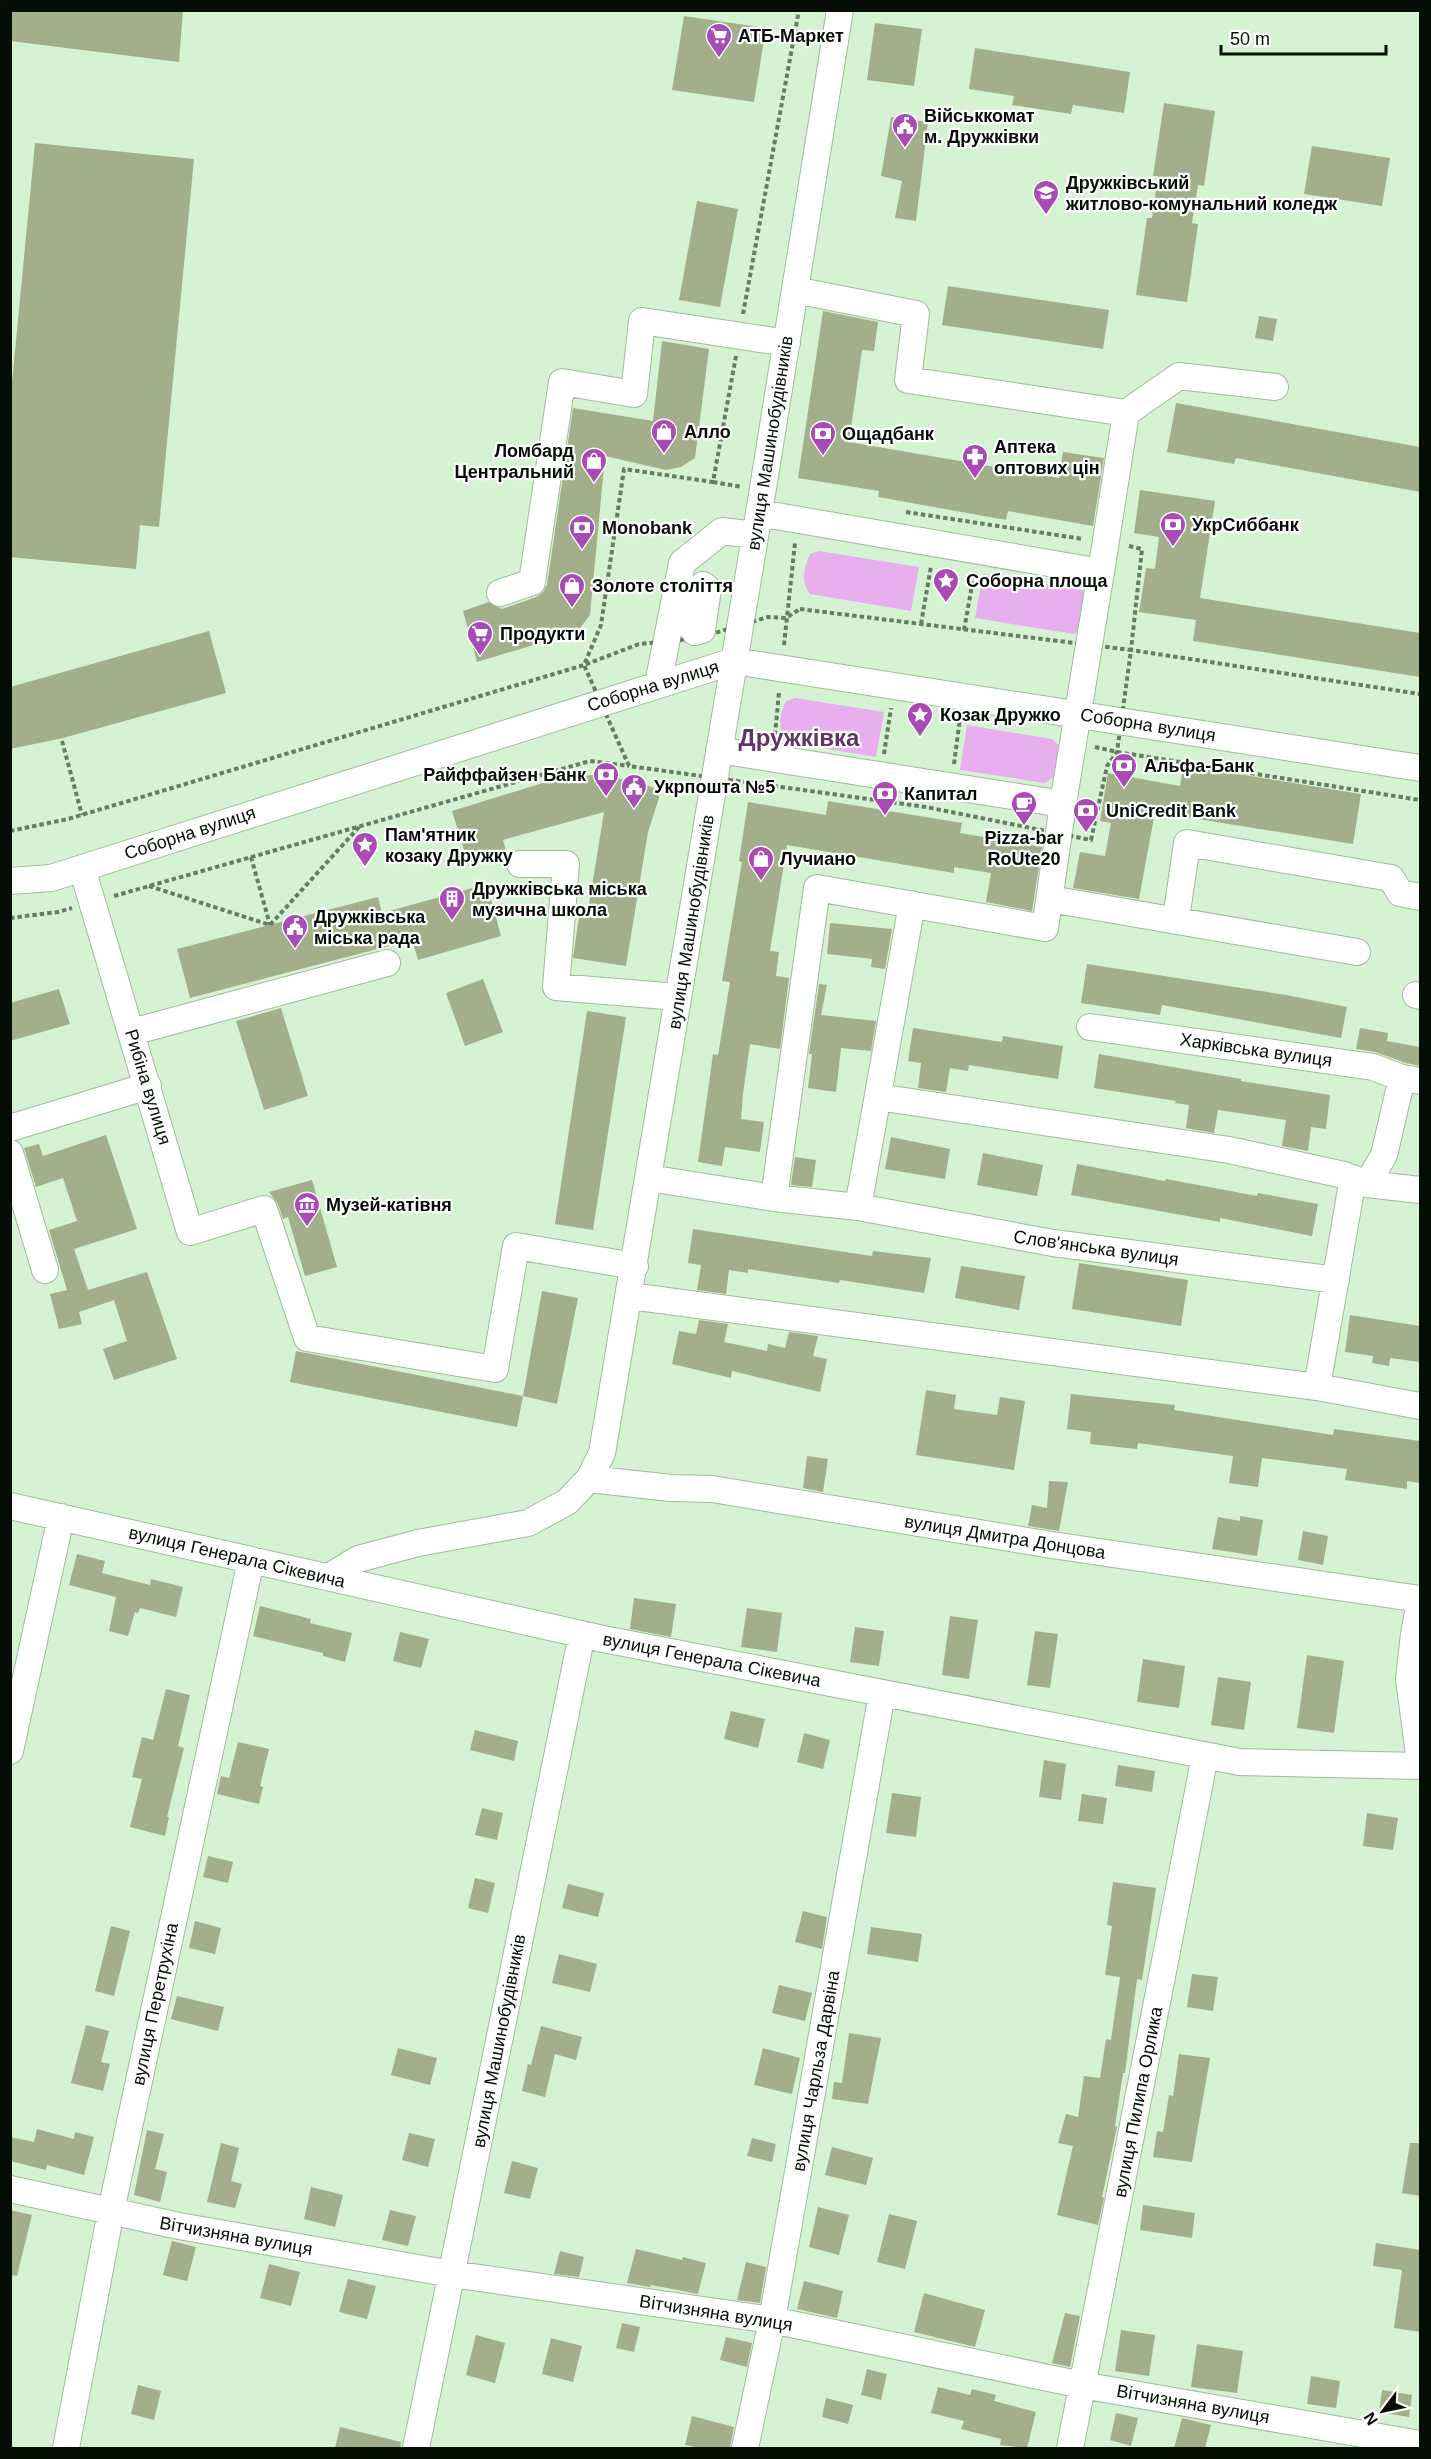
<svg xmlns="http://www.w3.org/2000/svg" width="1431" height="2459" font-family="Helvetica,sans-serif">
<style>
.green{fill:#e7afed}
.building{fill:#a3af8a}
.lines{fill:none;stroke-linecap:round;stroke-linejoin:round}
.minor-casing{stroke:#9fbb9c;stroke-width:28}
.path{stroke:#687b66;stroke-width:4;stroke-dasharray:4.5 3;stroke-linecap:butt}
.minor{stroke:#fff;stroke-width:26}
.labels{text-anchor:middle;stroke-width:4.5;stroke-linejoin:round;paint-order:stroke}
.poi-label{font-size:18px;font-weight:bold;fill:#050e05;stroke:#fff;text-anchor:start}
.street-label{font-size:18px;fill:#050e05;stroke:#fff}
.district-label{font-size:24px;font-weight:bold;fill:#613367;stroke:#fff}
</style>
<rect width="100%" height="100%" fill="#d5f3d2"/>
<!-- green -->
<path class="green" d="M819 551 919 567 911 611 810 594C800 581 804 568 810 554Z
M983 574 1082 590 1091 599 1085 627 1074 634 975 618Z
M795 698 884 712 876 757 786 742C777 730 780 713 786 701Z
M967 725 1052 739 1062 748 1055 776 1045 783 960 770Z"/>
<!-- building -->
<path class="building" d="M10 10H183L179 62 10 41Z
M684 16 766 28 754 102 672 90Z
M875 23 922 29 914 86 867 80Z
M975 48 1130 72 1124 113 1073 105 1071 114 1012 105 1014 96 969 89Z
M1164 103 1215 111 1204 186 1198 185 1192 223 1198 224 1187 302 1136 295 1147 218H1152L1158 176H1153Z
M891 117 928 122 916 221 895 218 902 181 881 176Z
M35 143 194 159 159 527 140 525 136 569 10 557V403Z
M1312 146 1390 158 1382 206 1304 194Z
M697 201 738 209 720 307 679 300Z
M948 286 1109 310 1103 349 942 325Z
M823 311 878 322 874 351 862 350 849 442 1059 478 1063 452 1104 458 1093 526 1008 511 1006 520 878 497 879 491 798 478Z
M1259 316 1277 319 1273 341 1255 338Z
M662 341 709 349 695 458 681 467 666 470 605 456 590 615 577 632 477 662 463 611 489 602 502 609 536 597 543 592 547 585 573 408 653 421Z
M1176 403 1420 447V492L1236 458 1234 464 1167 452Z
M1140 490 1215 501 1200 598 1420 633V677L1193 641 1196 620 1139 612 1146 568 1155 569 1159 537 1134 533Z
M209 631 226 693 63 738 10 749V687Z
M1183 765 1361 794 1353 844 1155 812 1139 899 1073 888 1080 852 1105 856 1111 823 1100 821 1108 773 1180 786Z
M593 775 609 776 652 787 658 791 659 798 648 832 626 966 573 958 579 916 587 917 604 812 503 840 506 851 469 866 452 811 559 778Z
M828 801 962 823 960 833 1042 847 1032 911 986 902 991 873 954 867V873L787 845 770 951 779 952 776 976 789 978 780 1049 750 1044 743 1094 741 1119 764 1122 760 1152 725 1147 722 1166 698 1162 713 1054 718 1055 730 982 722 981 742 862 739 861 748 802 826 815Z
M487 884 501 936 418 960 412 940 190 998 177 949 378 897 382 913Z
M830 923 892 929 885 969 871 967 872 959 827 954Z
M1087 964 1286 995 1347 1007 1341 1038 1162 1005 1160 1015 1081 1003Z
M483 979 503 1032 465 1046 446 993Z
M819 984 827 985 821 1015 876 1021 871 1051 841 1048 836 1092 808 1088 812 1054H809Z
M59 989 70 1024 10 1041V1003Z
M281 1008 308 1096 264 1110 236 1021Z
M587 1011 626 1017 593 1230 555 1224Z
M913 1028 1002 1042 1003 1036 1063 1046 1058 1079 969 1065 968 1071 950 1068 946 1092 918 1088 921 1063 908 1061Z
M1360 1028 1388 1033 1387 1041 1420 1047V1066L1406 1063 1375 1052 1356 1049Z
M1099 1054 1241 1079V1081L1330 1095 1326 1129 1311 1127 1308 1151 1282 1146 1286 1120 1218 1110 1214 1133 1186 1128 1189 1105 1175 1103 1176 1101 1094 1088Z
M106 1135 137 1229 74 1249 88 1290 147 1272 177 1359 114 1380 103 1349 127 1341 114 1300 79 1312 82 1324 59 1329 50 1294 67 1290 49 1230 77 1221 63 1178 36 1187 24 1148 39 1144 43 1156Z
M891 1137 950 1149 945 1179 885 1169Z
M983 1153 1043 1165 1037 1196 977 1185Z
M795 1157 816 1160 812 1187 791 1185Z
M1077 1164 1165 1181 1166 1179 1257 1196 1258 1193 1318 1204 1312 1236 1220 1218V1222L1071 1195Z
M312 1180 337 1267 305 1276 288 1217 283 1219 278 1204 269 1192Z
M693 1229 872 1256 873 1251 931 1258 924 1293 840 1280 839 1283 748 1269V1273L729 1270 726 1294 697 1290 701 1265 688 1263Z
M1079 1263 1188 1280 1181 1326 1072 1309Z
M961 1266 1025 1276 1019 1310 955 1298Z
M542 1291 578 1298 557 1404 523 1396Z
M1350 1315 1420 1326V1362L1390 1358 1389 1366 1372 1363 1373 1356 1345 1352Z
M699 1320 728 1324 724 1342 767 1351 768 1344 785 1348 789 1332 818 1336 813 1356 827 1359 820 1392 732 1371 731 1378 672 1364 679 1331 696 1334Z
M296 1351 523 1396 517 1427 290 1382Z
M926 1390 956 1395 954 1409 997 1415 1000 1397 1025 1401 1014 1470 916 1455Z
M1071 1394 1175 1405 1174 1410 1333 1435 1334 1429 1420 1441V1483L1407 1481V1489L1345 1480 1347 1469 1262 1458 1258 1487 1229 1483 1233 1456 1138 1443 1137 1449 1090 1444 1091 1432 1067 1429Z
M807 1456 828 1459 823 1492 803 1488Z
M1049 1481 1068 1482 1059 1531 1028 1526 1032 1505 1047 1508Z
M1240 1516 1263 1520 1257 1556 1212 1549 1218 1517 1240 1521Z
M1303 1531 1328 1536 1323 1565 1298 1560Z
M77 1554 105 1561 102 1573 150 1585 151 1579 183 1587 176 1617 140 1608 138 1613 135 1612 128 1636 109 1631 116 1597 69 1585Z
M634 1598 676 1604 671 1637 630 1629Z
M260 1606 311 1619 310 1623 352 1633 345 1662 323 1656V1653L253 1636Z
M747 1608 782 1613 777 1652 741 1647Z
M950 1616 978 1620 969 1679 942 1675Z
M855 1627 884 1631 879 1666 850 1662Z
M1035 1631 1058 1634 1050 1688 1027 1685Z
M400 1632 429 1639 421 1668 393 1661Z
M1307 1655 1344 1661 1334 1733 1297 1728Z
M1143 1659 1185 1666 1179 1708 1137 1702Z
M1218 1677 1251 1682 1244 1730 1211 1725Z
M166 1689 190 1695 178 1746 184 1748 167 1817H169L165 1836 130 1827 142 1779 132 1777 142 1737 153 1740Z
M731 1711 765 1719 758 1748 724 1739Z
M475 1730 518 1741 514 1761 470 1750Z
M804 1733 830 1740 823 1769 797 1762Z
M238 1742 269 1749 260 1786 263 1787 259 1804 217 1794 221 1776 229 1778Z
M1044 1760 1066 1764 1061 1800 1039 1797Z
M1118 1765 1155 1771 1152 1792 1115 1786Z
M892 1793 921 1797 916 1837 886 1833Z
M1082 1794 1107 1798 1103 1824 1078 1821Z
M482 1808 503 1813 497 1840 475 1835Z
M1367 1813 1398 1818 1393 1850 1363 1846Z
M208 1856 233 1862 228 1883 203 1877Z
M475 1878 495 1883 488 1913 468 1908Z
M1113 1882 1156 1888 1142 1980 1137 1979 1125 2073H1123L1115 2126 1117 2127 1102 2197 1104 2198 1098 2225 1057 2215 1073 2146 1058 2143 1066 2114 1078 2117 1084 2076 1100 2078 1106 2039 1111 2040 1120 1977 1105 1975 1112 1926 1107 1925Z
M568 1884 604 1893 598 1917 562 1908Z
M803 1911 827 1917 822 1949 795 1942Z
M195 1921 221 1928 215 1954 189 1948Z
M111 1926 130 1931 114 1996 95 1991Z
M871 1927 922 1934 918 1962 867 1954Z
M559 1954 597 1964 590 1992 552 1983Z
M1192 1974 1218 1977 1213 2011 1187 2007Z
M779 1985 812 1993 805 2021 772 2013Z
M177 1996 224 2007 218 2031 171 2019Z
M86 2025 109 2031 101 2062 110 2064 103 2091 71 2083Z
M541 2026 582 2037 576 2060 555 2054 545 2097 522 2091 528 2064 531 2065Z
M849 2033 881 2038 868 2104 832 2099 834 2082 842 2083Z
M398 2048 437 2058 430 2085 391 2075Z
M763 2048 800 2058 792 2094 754 2085Z
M1179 2054 1210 2058 1192 2162 1153 2157 1157 2131 1163 2132 1169 2095 1173 2096Z
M37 2129 74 2139 75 2132 94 2137 84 2175 47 2165 46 2170 10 2161V2137L34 2142Z
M147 2130 164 2134 155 2169 167 2172 160 2202 134 2195Z
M409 2133 435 2139 428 2167 402 2160Z
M752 2138 776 2144 772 2162 747 2156Z
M221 2143 239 2148 231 2181 242 2184 235 2208 207 2202Z
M1410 2143H1420V2196L1402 2193Z
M832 2147 873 2158 866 2185 825 2175Z
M512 2161 538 2168 530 2199 504 2193Z
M311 2187 343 2195 335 2227 304 2219Z
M1143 2205 1195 2213 1192 2238 1140 2230Z
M818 2207 849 2215 839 2255 809 2247Z
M10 2210 32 2215 17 2276 10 2275Z
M390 2210 416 2216 408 2246 382 2240Z
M889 2214 917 2221 905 2269 877 2262Z
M172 2241 196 2247 187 2281 163 2275Z
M1376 2243 1420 2250V2332L1394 2328 1402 2270 1373 2266Z
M636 2249 682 2260 683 2257 706 2263 698 2294 651 2285 650 2287 627 2283Z
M560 2251 584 2257 579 2277 554 2274Z
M746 2262 766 2267 760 2303 737 2300Z
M269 2264 300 2272 291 2306 260 2298Z
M348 2279 376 2286 367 2319 339 2312Z
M804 2281 843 2291 837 2318 797 2309Z
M924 2293 985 2310 975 2347 914 2332Z
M1065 2313 1080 2316 1070 2367 1052 2363Z
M622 2323 640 2327 634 2352 616 2348Z
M1121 2330 1155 2335 1149 2376 1115 2371Z
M476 2335 505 2343 495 2383 466 2375Z
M726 2337 752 2343 747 2367 720 2360Z
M551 2338 582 2346 573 2382 542 2374Z
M1197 2344 1243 2351 1237 2393 1191 2387Z
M867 2369 887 2374 881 2400 861 2395Z
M1311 2376 1340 2381 1336 2408 1307 2404Z
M138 2385 161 2391 154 2420 131 2414Z
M938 2387 970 2395 972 2389 996 2395 994 2401 1036 2412 1027 2448 1000 2445 1001 2439 961 2429 964 2421 931 2413Z
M1382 2390 1412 2395 1409 2417 1379 2412Z
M826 2398 853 2405 848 2424 822 2417Z
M1116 2413 1138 2418 1131 2446 1110 2440Z
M692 2416 734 2427 730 2448H700L685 2445Z
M1182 2418 1211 2425 1205 2448H1174Z
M340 2427 401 2442 400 2448H335Z"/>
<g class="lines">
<defs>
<path id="minor" d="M795 290 916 314 908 380 1126 413 1179 376 1275 387
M1101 572 1126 413
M703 585 708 589 702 630 695 632 693 630 700 588Z
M500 593 532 582 562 382 634 394 642 321 787 343
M658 684 682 563 722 531 755 535
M719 750 1063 804 1101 572 759 513
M520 864H566L556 987 678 997
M82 868 190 1232 264 1209 307 1338 495 1369 516 1246 635 1266
M10 881 51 878 734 661 1420 768
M1050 899 1357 952
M1176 919 1187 843 1391 878 1400 893 1420 897
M1416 995 1420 996
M1090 1027 1373 1067 1402 1078 1420 1081
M132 1032 387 963
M878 1097 1229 1150 1344 1175 1367 1184 1384 1155 1402 1078
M10 1128 148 1086
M10 1153 45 1270
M649 1178 774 1198 817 888 1045 928 1063 804
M1353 1178 1317 1387 1420 1406
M1367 1184 1420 1190
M774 1198 858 1207 912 904
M858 1207 1053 1243 1336 1280
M630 1296 1317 1387
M589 1479 671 1488 712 1489 1052 1545 1420 1599
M10 1506 603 1639 1240 1762 1420 1766
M329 1577 358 1559 418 1543 528 1523 567 1502 589 1479 602 1453 759 513 840 10
M1420 1602 1414 1634 1409 1679 1420 1762
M10 1751 61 1517
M10 2189 179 2226 452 2274 772 2320 1082 2385 1420 2444
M66 2448 111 2211 251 1560
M416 2448 582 1634
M745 2448 772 2320 882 1693
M1070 2448 1205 1756"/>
</defs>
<!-- minor casing -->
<use href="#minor" class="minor-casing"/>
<!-- path -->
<path class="path" d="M743 314 799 10
M713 482 742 487
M906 512 1083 539
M1129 546 1142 549 1131 650 1420 694
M800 609 1131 650 1117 752 1107 766 1091 840 926 807 629 766 584 665 639 644 698 638 768 617 786 618Z
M921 624 931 566
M964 630 974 574
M784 645 795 543
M775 735 779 692
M62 741 82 815
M1095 747 1117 752 1420 800
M884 754 891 708
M954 764 960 718
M10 831 68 819 584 665 601 625 624 469 713 482 736 356
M251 857 270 925
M149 886 270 925 359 827
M114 896 590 761 629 766
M10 918 58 912 72 908"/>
<!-- minor -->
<use href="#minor" class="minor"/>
</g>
<!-- icons -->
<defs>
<symbol id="supermarket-pin" viewBox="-11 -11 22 30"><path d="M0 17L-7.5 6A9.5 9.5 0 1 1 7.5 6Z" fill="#a94bb5" stroke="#fff"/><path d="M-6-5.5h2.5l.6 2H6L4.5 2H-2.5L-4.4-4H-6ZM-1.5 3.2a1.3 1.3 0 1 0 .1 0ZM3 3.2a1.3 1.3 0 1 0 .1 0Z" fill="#fff"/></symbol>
<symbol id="civic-pin" viewBox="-11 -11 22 30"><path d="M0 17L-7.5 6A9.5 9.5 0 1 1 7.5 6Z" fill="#a94bb5" stroke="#fff"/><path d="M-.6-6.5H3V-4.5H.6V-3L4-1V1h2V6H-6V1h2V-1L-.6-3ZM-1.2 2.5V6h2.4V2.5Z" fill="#fff"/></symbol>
<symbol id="university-pin" viewBox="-11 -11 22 30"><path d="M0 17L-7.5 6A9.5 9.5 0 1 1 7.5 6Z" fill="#a94bb5" stroke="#fff"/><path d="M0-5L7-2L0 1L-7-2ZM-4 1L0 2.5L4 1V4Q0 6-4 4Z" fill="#fff"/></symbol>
<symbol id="shop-pin" viewBox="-11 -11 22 30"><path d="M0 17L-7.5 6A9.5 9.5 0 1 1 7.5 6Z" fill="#a94bb5" stroke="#fff"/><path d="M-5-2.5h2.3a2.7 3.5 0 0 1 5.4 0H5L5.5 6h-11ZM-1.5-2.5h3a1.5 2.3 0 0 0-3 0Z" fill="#fff"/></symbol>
<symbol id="bank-pin" viewBox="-11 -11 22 30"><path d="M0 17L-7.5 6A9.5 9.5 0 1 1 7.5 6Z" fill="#a94bb5" stroke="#fff"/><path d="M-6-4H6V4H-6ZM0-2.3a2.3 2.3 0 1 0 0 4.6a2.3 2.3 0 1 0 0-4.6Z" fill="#fff"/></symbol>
<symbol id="pharmacy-pin" viewBox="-11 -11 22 30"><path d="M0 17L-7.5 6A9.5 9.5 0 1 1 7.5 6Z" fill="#a94bb5" stroke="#fff"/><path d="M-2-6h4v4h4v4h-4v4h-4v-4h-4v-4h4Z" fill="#fff"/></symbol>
<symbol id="sight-pin" viewBox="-11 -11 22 30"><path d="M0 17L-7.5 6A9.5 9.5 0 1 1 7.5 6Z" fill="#a94bb5" stroke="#fff"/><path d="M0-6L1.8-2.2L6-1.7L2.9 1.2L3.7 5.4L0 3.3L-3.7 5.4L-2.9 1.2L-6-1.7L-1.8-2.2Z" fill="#fff"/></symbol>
<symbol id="cafe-pin" viewBox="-11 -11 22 30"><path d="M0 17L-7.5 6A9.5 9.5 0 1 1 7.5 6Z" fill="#a94bb5" stroke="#fff"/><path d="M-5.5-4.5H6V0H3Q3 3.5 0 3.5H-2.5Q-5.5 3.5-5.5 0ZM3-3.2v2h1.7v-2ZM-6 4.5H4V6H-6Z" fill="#fff"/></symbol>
<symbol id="building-pin" viewBox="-11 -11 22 30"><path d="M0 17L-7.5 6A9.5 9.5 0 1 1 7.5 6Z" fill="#a94bb5" stroke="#fff"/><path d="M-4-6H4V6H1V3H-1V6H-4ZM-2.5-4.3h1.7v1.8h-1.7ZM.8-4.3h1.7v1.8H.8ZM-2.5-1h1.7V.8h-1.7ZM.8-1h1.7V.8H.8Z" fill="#fff"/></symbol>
<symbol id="museum-pin" viewBox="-11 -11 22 30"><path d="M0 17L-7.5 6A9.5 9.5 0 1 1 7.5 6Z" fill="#a94bb5" stroke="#fff"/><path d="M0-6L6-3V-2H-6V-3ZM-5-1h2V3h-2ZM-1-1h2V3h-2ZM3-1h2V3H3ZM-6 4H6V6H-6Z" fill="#fff"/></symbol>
</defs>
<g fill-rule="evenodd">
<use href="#supermarket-pin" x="704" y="21" width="30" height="40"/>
<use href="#civic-pin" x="890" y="111" width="30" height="40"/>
<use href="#university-pin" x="1031" y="178" width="30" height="40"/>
<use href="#shop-pin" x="649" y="417" width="30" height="40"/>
<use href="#bank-pin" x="808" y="419" width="30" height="40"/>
<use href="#pharmacy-pin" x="960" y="442" width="30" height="40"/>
<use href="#shop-pin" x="579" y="446" width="30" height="40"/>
<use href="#bank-pin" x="1158" y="510" width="30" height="40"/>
<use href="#bank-pin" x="567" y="513" width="30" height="40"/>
<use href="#sight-pin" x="931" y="566" width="30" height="40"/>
<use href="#shop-pin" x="557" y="571" width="30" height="40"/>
<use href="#supermarket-pin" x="465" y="619" width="30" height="40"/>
<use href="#sight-pin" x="905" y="700" width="30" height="40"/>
<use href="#bank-pin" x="1109" y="751" width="30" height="40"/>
<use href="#bank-pin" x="591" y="760" width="30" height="40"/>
<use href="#civic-pin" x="619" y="772" width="30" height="40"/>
<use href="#bank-pin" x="870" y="779" width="30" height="40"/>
<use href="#cafe-pin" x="1009" y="789" width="30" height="40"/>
<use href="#bank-pin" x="1071" y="796" width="30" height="40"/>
<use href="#sight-pin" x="350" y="830" width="30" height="40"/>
<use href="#shop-pin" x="746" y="844" width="30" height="40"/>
<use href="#building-pin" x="437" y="884" width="30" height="40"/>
<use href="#civic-pin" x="280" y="912" width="30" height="40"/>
<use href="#museum-pin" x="292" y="1190" width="30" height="40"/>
</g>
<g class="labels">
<!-- poi labels -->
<g class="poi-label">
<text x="738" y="42">АТБ-Маркет</text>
<text x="924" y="122">Військкомат<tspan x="924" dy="21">м. Дружківки</tspan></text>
<text x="1066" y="189">Дружківський<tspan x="1066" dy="21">житлово-комунальний коледж</tspan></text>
<text x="684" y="438">Алло</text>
<text x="842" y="440">Ощадбанк</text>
<text x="994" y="453">Аптека<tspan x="994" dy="21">оптових цін</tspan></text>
<text x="574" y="457" text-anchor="end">Ломбард<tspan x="574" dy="21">Центральний</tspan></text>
<text x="1192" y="531">УкрСиббанк</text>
<text x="602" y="534">Monobank</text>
<text x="966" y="587">Соборна площа</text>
<text x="592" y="592">Золоте століття</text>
<text x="500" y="640">Продукти</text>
<text x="940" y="721">Козак Дружко</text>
<text x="1144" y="772">Альфа-Банк</text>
<text x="586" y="781" text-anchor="end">Райффайзен Банк</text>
<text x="654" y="793">Укрпошта №5</text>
<text x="904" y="800">Капитал</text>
<text x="1106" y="817">UniCredit Bank</text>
<text x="385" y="841">Пам'ятник<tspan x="385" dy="21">козаку Дружку</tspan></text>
<text x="1024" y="844" text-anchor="middle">Pizza-bar<tspan x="1024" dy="21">RoUte20</tspan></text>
<text x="780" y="865">Лучиано</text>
<text x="472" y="895">Дружківська міська<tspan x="472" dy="21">музична школа</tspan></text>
<text x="314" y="923">Дружківська<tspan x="314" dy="21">міська рада</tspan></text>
<text x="326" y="1211">Музей-катівня</text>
</g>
<!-- street labels -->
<g class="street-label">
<text transform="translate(770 443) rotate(-81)" y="6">вулиця Машинобудівників</text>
<text transform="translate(653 686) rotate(-17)" y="6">Соборна вулиця</text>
<text transform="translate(1148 725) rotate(9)" y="6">Соборна вулиця</text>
<text transform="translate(190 833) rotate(-18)" y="6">Соборна вулиця</text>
<text transform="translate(691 922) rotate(-81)" y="6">вулиця Машинобудівників</text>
<text transform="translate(1256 1050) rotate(8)" y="6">Харківська вулиця</text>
<text transform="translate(148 1087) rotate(73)" y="6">Рибіна вулиця</text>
<text transform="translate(1096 1248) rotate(8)" y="6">Слов'янська вулиця</text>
<text transform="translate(1005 1537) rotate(9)" y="6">вулиця Дмитра Донцова</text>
<text transform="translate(237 1557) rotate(13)" y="6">вулиця Генерала Сікевича</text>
<text transform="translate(712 1660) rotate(11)" y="6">вулиця Генерала Сікевича</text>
<text transform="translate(155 2004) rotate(-78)" y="6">вулиця Перетрухіна</text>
<text transform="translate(499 2041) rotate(-79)" y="6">вулиця Машинобудівників</text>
<text transform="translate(816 2071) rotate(-80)" y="6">вулиця Чарльза Дарвіна</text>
<text transform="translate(1138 2102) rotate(-79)" y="6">вулиця Пилипа Орлика</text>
<text transform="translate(236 2236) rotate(10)" y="6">Вітчизняна вулиця</text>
<text transform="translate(716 2313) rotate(9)" y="6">Вітчизняна вулиця</text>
<text transform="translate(1193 2404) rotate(10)" y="6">Вітчизняна вулиця</text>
</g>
<!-- district labels -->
<g class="district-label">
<text x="799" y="746">Дружківка</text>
</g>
</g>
<!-- border -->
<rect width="1431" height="2459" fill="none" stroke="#050e05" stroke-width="24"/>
<!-- north arrow -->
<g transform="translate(1383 2411) rotate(238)" stroke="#ffffff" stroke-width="4.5" paint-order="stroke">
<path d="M0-4.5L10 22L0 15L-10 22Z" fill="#050e05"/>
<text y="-9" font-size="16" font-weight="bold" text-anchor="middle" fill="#050e05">N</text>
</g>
<!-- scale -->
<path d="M1221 45v9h165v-9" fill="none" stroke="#050e05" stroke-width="3"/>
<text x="1230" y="45" font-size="18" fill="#050e05" stroke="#ffffff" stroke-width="4.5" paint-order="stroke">50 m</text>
</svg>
